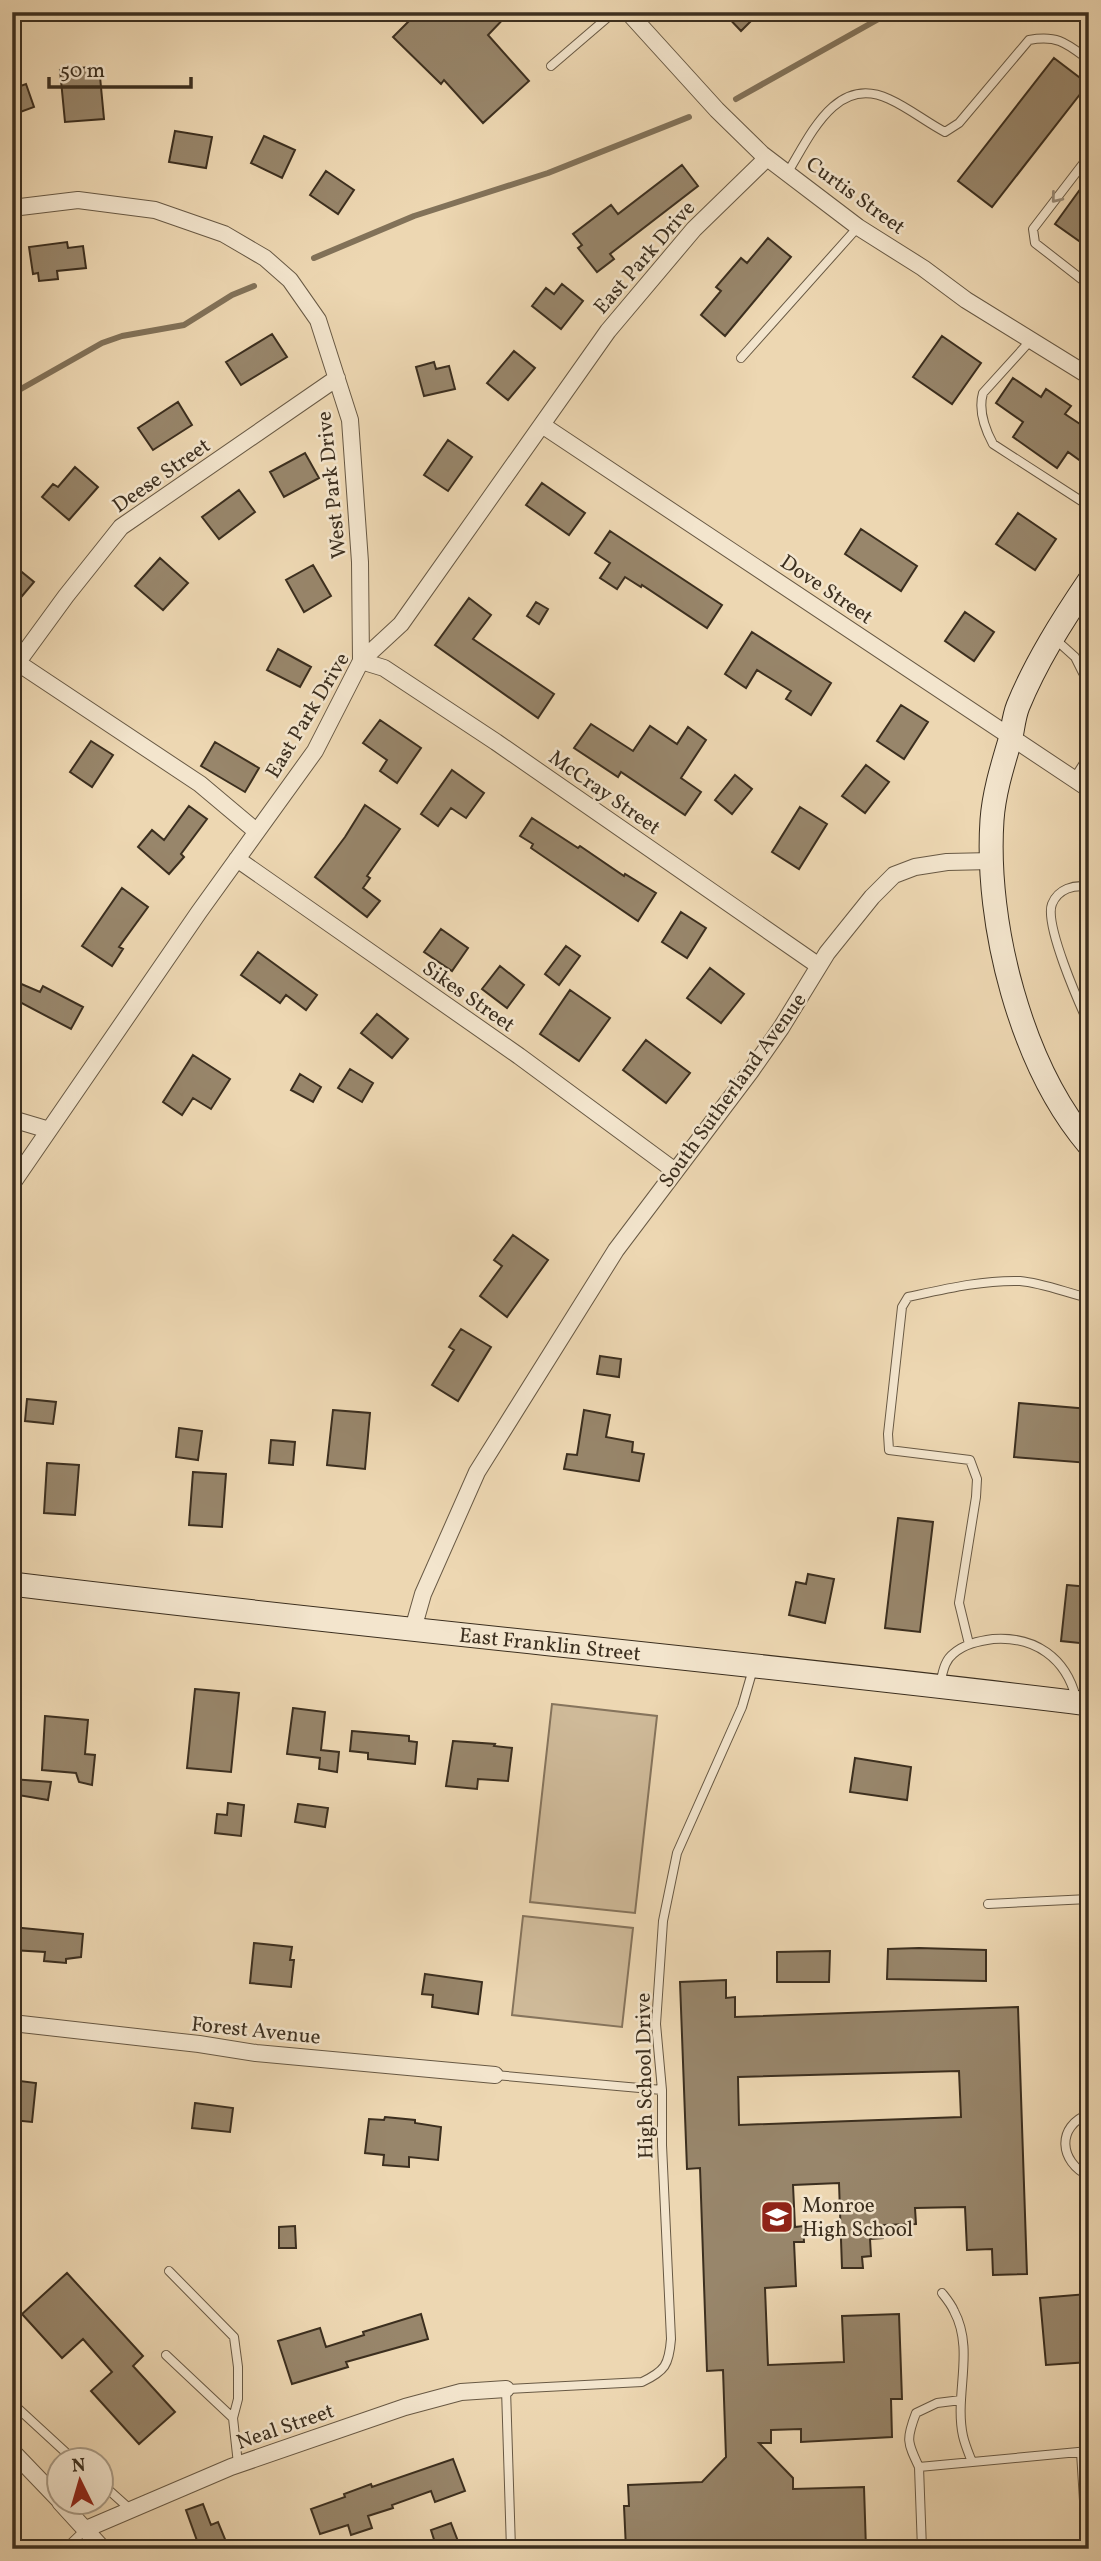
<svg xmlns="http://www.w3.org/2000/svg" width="1101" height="2561" font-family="Vollkorn,serif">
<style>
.green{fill:#cfba99;stroke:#86745c;stroke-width:2}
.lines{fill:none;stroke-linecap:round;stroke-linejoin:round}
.stream{stroke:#827259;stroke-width:6}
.building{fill:#98866b;stroke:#3c2f1f;stroke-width:2;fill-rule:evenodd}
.lane-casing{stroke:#685944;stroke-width:10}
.street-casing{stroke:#685944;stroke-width:18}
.secondary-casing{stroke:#3c2f1f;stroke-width:25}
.lane{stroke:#f3e5cd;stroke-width:8}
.street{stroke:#f3e5cd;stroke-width:16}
.secondary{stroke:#f3e5cd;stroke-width:23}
.oneway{stroke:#988a76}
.labels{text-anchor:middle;stroke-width:5;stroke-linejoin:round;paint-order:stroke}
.street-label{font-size:21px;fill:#3c2f1f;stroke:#f3e5cd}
.poi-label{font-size:21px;fill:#3c2f1f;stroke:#f3e5cd;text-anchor:start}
</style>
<rect width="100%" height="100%" fill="#edd7b2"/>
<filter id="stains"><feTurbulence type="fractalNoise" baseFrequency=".00286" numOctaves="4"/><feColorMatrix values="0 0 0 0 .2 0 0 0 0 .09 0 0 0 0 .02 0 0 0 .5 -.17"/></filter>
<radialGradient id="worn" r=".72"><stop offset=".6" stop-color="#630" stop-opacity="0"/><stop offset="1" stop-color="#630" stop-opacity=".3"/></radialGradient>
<!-- green -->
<path class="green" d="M552 1704 657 1716 635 1913 530 1902Z
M523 1916 633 1928 622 2027 512 2015Z"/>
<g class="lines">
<!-- stream -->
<path class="stream" d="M736 99 891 12
M314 258 414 216 548 173 689 117
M12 394 102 343 122 336 184 325 232 295 254 286"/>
</g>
<!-- building -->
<path class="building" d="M418 12H510L488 35 529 81 483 123 444 80 441 84 393 37Z
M723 12H760L741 31Z
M1054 58 1088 84 992 207 958 181Z
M99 66 104 119 65 122 60 70Z
M26 84 34 107 12 115V89Z
M175 131 212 137 206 168 169 162Z
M264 136 295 150 282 178 251 163Z
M682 165 698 186 610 254 614 259 597 272 578 248 582 245 573 234 611 205 618 214Z
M326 171 354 190 338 214 310 195Z
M1089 177V248L1055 224Z
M768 238 791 257 725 336 701 315 721 291 716 287 741 258 747 263Z
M67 242 68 248 83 246 86 268 57 271 58 279 39 281 38 273 33 274 29 247Z
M562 284 583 301 561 329 532 306 546 288 554 294Z
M272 334 287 357 241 385 226 362Z
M942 336 981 363 952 404 913 377Z
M514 351 535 368 508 400 487 383Z
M434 362 436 369 449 366 455 389 424 396 416 367Z
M1013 378 1041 397 1046 389 1071 406 1065 414 1089 430V467L1068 452 1057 468 1013 437 1023 422 996 403Z
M178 402 192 425 153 450 138 428Z
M448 440 472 457 448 491 424 475Z
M305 453 319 478 284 497 270 472Z
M75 467 98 487 69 520 42 497 53 484 58 487Z
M542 483 585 513 569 535 526 505Z
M239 490 255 512 219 539 202 517Z
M1018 513 1056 539 1035 570 996 544Z
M861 529 917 566 901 591 845 554Z
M610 531 722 605 707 628 642 585 641 587 625 577 617 589 600 578 610 563 595 553Z
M160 558 188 583 163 610 135 586Z
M12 564 34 582 12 608Z
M313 565 331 596 304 612 286 580Z
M469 598 491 615 473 639 554 694 538 718 435 645Z
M536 602 548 609 539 624 527 616Z
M965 612 994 632 974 661 945 641Z
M752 632 831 683 811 715 786 699 791 691 757 670 746 688 725 674Z
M278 649 311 667 300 687 267 670Z
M901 705 928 722 904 759 877 741Z
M380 720 421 748 397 783 380 771 387 760 363 743Z
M591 724 633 751 650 726 677 744 688 727 706 740 681 778 701 792 685 815 621 772 618 777 574 748Z
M91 741 113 755 92 787 70 772Z
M215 742 259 768 245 792 201 766Z
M866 765 889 782 865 813 842 796Z
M452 770 484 793 466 818 451 808 438 826 421 814Z
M735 775 752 789 732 814 715 800Z
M365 805 400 829 367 876 370 878 363 888 380 901 367 917 315 877 345 837Z
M189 806 207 819 181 854 184 857 169 874 138 847 152 830 164 840Z
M800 807 827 824 799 869 772 852Z
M532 818 578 848 580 846 624 876 625 874 656 893 638 921 531 848 533 844 520 836Z
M122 888 148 907 119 947 123 949 112 966 82 946Z
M681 912 706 928 687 958 662 942Z
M441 929 468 948 452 971 424 952Z
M566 946 580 956 559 985 545 974Z
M258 952 317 995 306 1010 286 995 280 1003 241 975Z
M500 966 524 985 507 1008 482 989Z
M710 968 744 994 721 1023 687 998Z
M12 980 40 992 43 986 83 1007 71 1029 12 998Z
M570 990 610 1018 579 1061 540 1034Z
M377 1014 408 1039 392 1058 361 1033Z
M646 1040 690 1073 666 1103 623 1070Z
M193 1055 230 1079 211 1109 193 1098 182 1115 163 1102Z
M350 1069 373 1083 362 1102 338 1088Z
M300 1074 321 1087 313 1102 291 1090Z
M513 1235 548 1260 507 1317 480 1296 502 1266 494 1260Z
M461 1329 491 1347 458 1401 432 1385 454 1350 449 1347Z
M600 1356 621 1359 619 1377 597 1374Z
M27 1399 56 1402 53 1424 25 1421Z
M1019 1403 1089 1409V1463L1014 1457Z
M333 1410 370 1413 365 1469 327 1465Z
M584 1410 610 1415 606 1437 633 1442 632 1452 644 1454 639 1481 564 1469 567 1454 577 1455Z
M179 1428 202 1431 198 1460 176 1457Z
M271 1440 295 1442 293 1465 269 1463Z
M47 1463 79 1465 75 1515 44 1513Z
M193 1472 226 1474 222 1527 189 1525Z
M898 1518 933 1522 920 1632 885 1628Z
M808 1574 834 1579 825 1623 789 1615 796 1582 806 1584Z
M1067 1585 1089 1587V1644L1061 1641Z
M195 1689 239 1693 231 1772 187 1768Z
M293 1708 325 1712 321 1750 339 1752 337 1772 319 1769 320 1758 287 1754Z
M45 1716 88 1720 85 1754 95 1755 92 1785 79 1782 76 1773 42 1770Z
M352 1731 409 1736V1741L417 1742 415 1764 368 1759V1753L350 1751Z
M453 1741 495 1744 494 1746 512 1748 508 1781 478 1779 477 1789 446 1786Z
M855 1758 911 1767 907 1800 850 1792Z
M12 1779 51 1782 48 1800 12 1794Z
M228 1803 244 1805 241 1836 215 1833 217 1814 227 1815Z
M298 1804 328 1808 325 1827 295 1822Z
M12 1927 83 1934 81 1957 66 1959V1963L44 1961 45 1952 12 1950Z
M254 1943 292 1947 290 1960H294L291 1987 250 1983Z
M919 1948 986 1950V1981L887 1979 888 1949Z
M830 1951 829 1982H777V1952Z
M425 1974 482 1982 478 2014 432 2007 433 1995 422 1994Z
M726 1980V1998L735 1997V2017L1018 2007 1027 2274 993 2275 992 2249 967 2250 965 2207 915 2208 916 2224 883 2225V2238L870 2239 871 2256 862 2257 863 2268H842L839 2183 793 2185 795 2227 803 2226 804 2242H794L796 2286 765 2288 768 2365 844 2362 842 2316 899 2314 902 2399H891L892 2437 801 2442V2429L771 2430V2443H759L793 2478V2489L864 2487 866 2549H626L624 2506H629L628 2485 702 2482 726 2457 723 2370 707 2371 700 2168 687 2169 680 1982ZM959 2071 961 2117 739 2125 738 2077Z
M12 2080 36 2083 32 2122 12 2120Z
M195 2103 233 2108 230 2132 192 2128Z
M385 2117 415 2120V2123L441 2127 438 2160 409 2157V2167L383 2165 384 2155 365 2153 369 2119 384 2120Z
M295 2226 296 2248H279V2227Z
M67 2273 143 2356 133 2366 175 2412 139 2444 91 2391 112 2372 83 2339 62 2358 22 2314Z
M1087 2294 1089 2362 1046 2365 1040 2298Z
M421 2314 428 2339 346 2362 348 2367 292 2384 278 2341 320 2328 326 2347 364 2335 363 2332Z
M453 2459 465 2491 435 2502 431 2491 392 2505 393 2508 368 2516 372 2528 351 2535 348 2525 320 2534 311 2509 345 2497 344 2494 371 2484 372 2487Z
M203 2504 211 2525 218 2522 229 2549H200L186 2510Z
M451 2523 461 2549H437L431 2530Z"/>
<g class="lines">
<defs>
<path id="lane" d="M551 66 614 12
M1089 156 1033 229 1035 243 1089 285
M788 172C810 136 836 74 889 99 909 108 926 122 945 132L959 123 1029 40C1058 35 1066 43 1089 60
M1031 340 983 393C978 410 985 429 993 444L1089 506
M741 358 858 227
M1055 639 1075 657 1083 673 1089 677
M1074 779 1089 755
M1089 887C1074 884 1058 889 1052 904 1044 924 1079 1003 1089 1025
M969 1644 959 1603 976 1497 977 1479 970 1460 889 1450 888 1434 902 1307 908 1297C945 1289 982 1280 1020 1281 1043 1283 1067 1293 1089 1298
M940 1683C943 1673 944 1661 953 1654 964 1644 979 1641 993 1639 1035 1636 1066 1658 1076 1698
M988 1904 1089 1899
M495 2075 662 2090
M1089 2114C1056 2126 1059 2162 1089 2176
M169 2271 234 2337 238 2367V2399L233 2418 238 2464
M942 2293C946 2298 951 2304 954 2311 975 2350 954 2395 963 2436 965 2445 969 2454 972 2462
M166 2355 233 2418
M12 2403 74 2460
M1081 2452 1087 2549
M919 2467C907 2442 906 2439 916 2413L937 2403 961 2400
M102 2484 131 2510
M65 2549 86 2529
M511 2549 506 2389 642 2382C665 2371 669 2365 671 2339L662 2145V2090L656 2024 663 1921 677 1853 742 1707 753 1669
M922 2549 919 2467 1089 2451"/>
<path id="street" d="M628 12 717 110 762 154 858 227 923 268 966 300 1089 376
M12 208 78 200 155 210 224 234 265 258 290 280 318 320 350 420 360 562 361 661 384 668 496 742 819 966
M542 425 1089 789
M18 663 200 784 256 831
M12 670 66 596 121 527 337 378
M237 859 519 1056 675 1171
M12 1119 49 1130
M12 1184 199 912 315 751 361 661 401 624 608 331 694 229 767 158
M413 1629 423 1594 477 1472 616 1250 751 1071 781 1028 827 953 872 897 894 875 915 867 947 862 992 861
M12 2023 199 2044 256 2053 495 2075
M12 2451 60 2501
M60 2502 103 2549
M86 2529 231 2467 405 2407 461 2392 506 2389"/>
<path id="secondary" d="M1089 581C1062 621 1036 662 1018 706 1014 716 1013 727 1011 737 1003 764 994 792 992 820 985 924 1021 1065 1089 1145
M12 1584C371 1628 730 1660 1089 1704"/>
</defs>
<!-- lane casing -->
<use href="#lane" class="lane-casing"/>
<!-- street casing -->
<use href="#street" class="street-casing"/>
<!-- secondary casing -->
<use href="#secondary" class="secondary-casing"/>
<!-- lane -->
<use href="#lane" class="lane"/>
<!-- street -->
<use href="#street" class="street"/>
<!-- secondary -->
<use href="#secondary" class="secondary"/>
</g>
<!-- one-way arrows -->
<defs><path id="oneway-chevron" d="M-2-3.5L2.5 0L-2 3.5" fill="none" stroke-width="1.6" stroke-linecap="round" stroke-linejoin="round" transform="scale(1.75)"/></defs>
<use class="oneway" href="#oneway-chevron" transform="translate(1056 198) rotate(129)"/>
<!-- icons -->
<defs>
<symbol id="school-square" viewBox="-11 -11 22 22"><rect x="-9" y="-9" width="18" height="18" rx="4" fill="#8f2418" stroke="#f3e5cd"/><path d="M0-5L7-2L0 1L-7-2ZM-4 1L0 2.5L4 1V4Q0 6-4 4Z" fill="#fff"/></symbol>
</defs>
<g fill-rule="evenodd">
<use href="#school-square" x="758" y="2198" width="38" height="38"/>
</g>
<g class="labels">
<!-- street labels -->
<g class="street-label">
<text transform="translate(856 195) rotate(36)" y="7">Curtis Street</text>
<text transform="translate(644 257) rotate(-49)" y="7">East Park Drive</text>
<text transform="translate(161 475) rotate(-35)" y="7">Deese Street</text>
<text transform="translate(331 485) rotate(-96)" y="7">West Park Drive</text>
<text transform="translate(827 589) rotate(34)" y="7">Dove Street</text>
<text transform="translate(307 715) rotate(-59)" y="7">East Park Drive</text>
<text transform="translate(605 792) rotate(35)" y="7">McCray Street</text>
<text transform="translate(469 996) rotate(35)" y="7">Sikes Street</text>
<text transform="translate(732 1090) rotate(-54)" y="7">South Sutherland Avenue</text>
<text transform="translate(550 1644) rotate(6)" y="7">East Franklin Street</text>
<text transform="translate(256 2030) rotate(6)" y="7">Forest Avenue</text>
<text transform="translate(644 2076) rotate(-91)" y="7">High School Drive</text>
<text transform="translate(285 2426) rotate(-19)" y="7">Neal Street</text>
</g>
<!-- poi labels -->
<g class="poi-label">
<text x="802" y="2212">Monroe<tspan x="802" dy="24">High School</tspan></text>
</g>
</g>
<!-- margin -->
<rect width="1101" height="2561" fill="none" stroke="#edd7b2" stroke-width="42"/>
<rect x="14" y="14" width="1073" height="2533" fill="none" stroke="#3c2f1f" stroke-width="3.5"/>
<rect x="21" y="21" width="1059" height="2519" fill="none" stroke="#3c2f1f" stroke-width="2"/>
<!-- north arrow -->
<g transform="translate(80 2481) rotate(355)"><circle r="33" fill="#f3e5cd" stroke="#aa9c87" stroke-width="2"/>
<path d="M0-5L12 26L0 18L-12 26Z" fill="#8f2418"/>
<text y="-10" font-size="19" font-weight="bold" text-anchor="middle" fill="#3c2f1f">N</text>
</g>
<!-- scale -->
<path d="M49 77v10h142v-10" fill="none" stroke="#3c2f1f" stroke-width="3.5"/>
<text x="60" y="77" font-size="21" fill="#3c2f1f" stroke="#f3e5cd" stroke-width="5" paint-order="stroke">50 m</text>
<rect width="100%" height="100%" filter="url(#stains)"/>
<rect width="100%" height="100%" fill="url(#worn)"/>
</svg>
